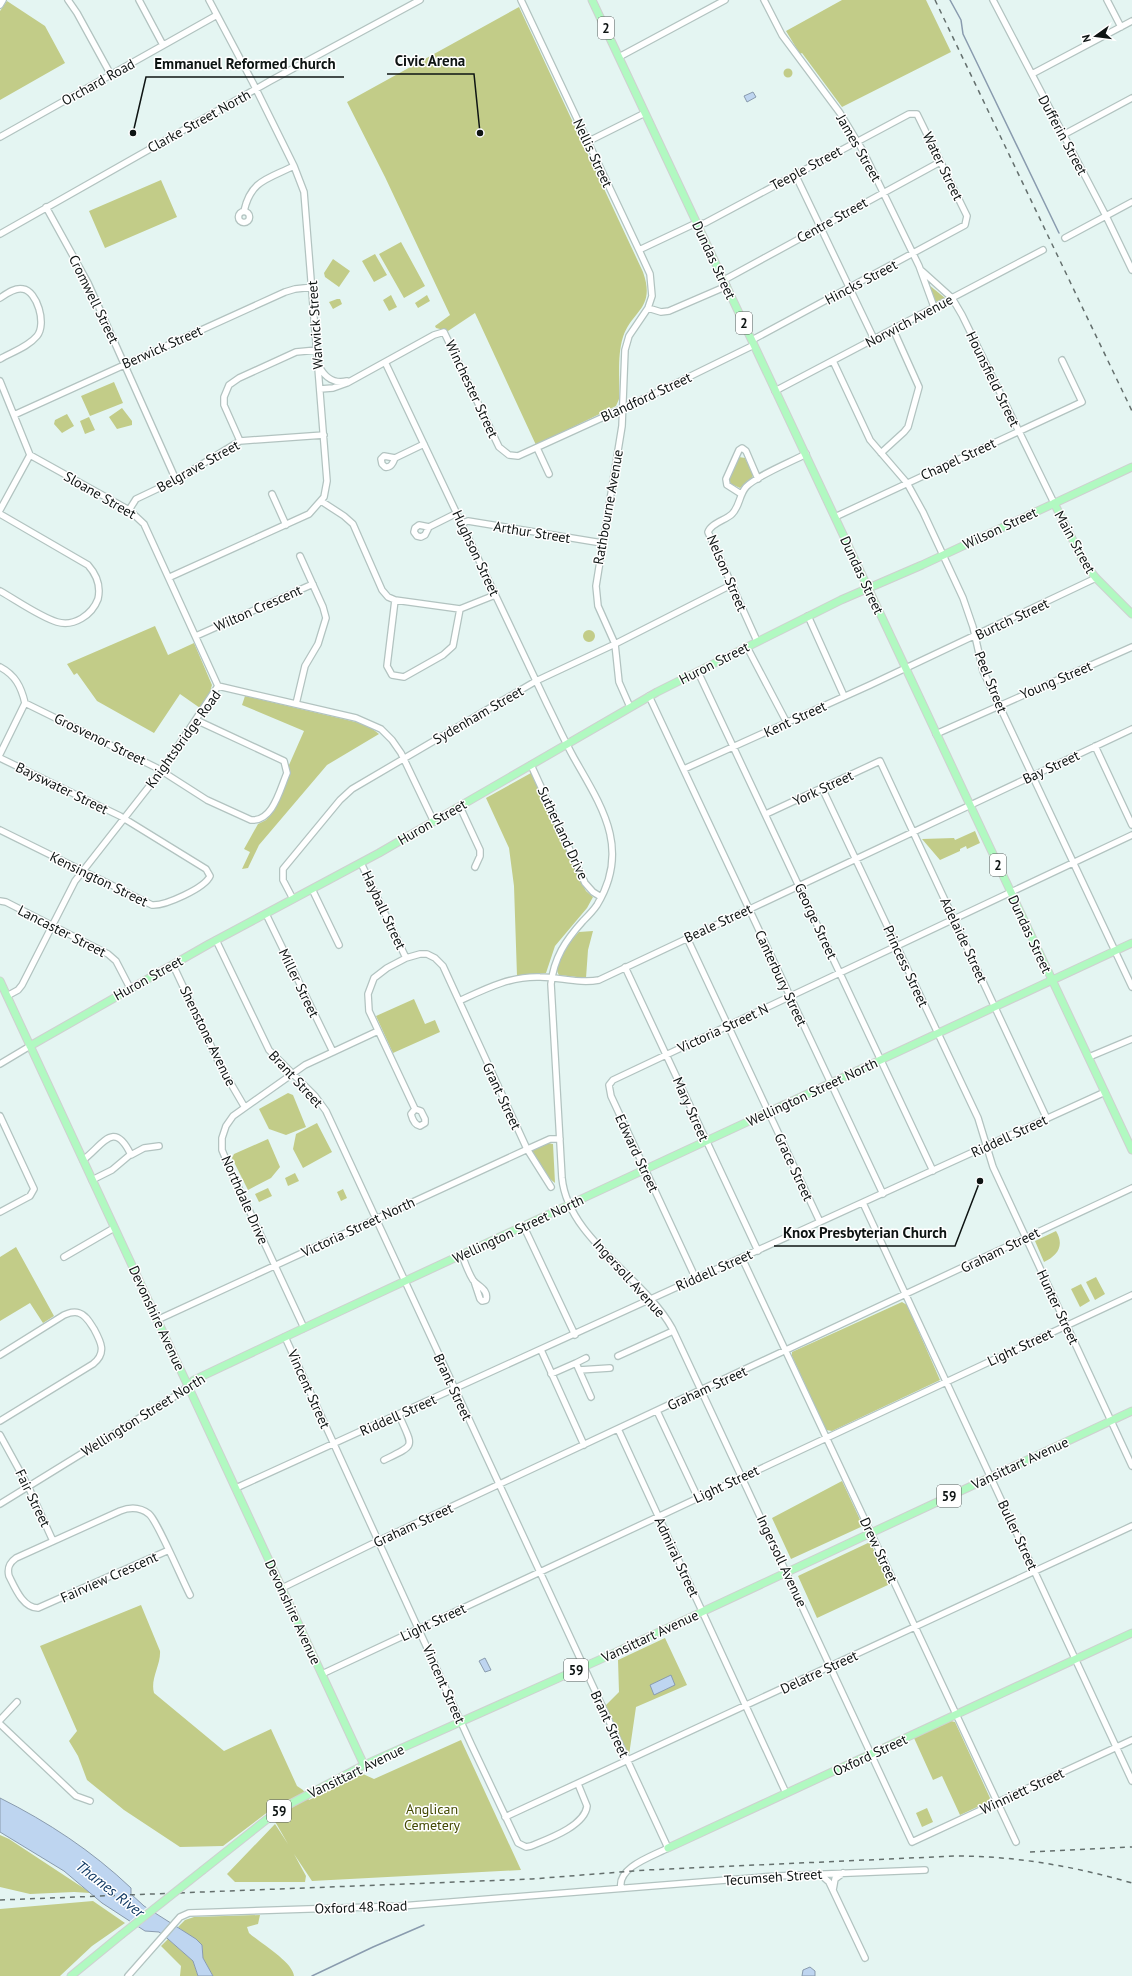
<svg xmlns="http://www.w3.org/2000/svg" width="1132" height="1976" font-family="'PT Sans',sans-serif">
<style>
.green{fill:#c2cc88}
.water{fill:#bed5f0;stroke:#899bae}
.pier{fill:#e4f5f2}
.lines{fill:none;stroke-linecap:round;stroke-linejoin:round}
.stream{stroke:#899bae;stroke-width:1.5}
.minor-casing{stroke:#b2c3c0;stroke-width:8}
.major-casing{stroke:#cfd0d0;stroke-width:9}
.minor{stroke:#fff;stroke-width:5.5}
.major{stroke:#b1f9c1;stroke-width:7}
.rail{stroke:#646f6d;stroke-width:1.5;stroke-dasharray:5 5;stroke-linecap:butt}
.major-bridge-casing{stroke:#cfd0d0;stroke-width:9;stroke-linecap:butt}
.major-bridge{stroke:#b1f9c1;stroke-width:7}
.labels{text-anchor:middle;stroke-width:3;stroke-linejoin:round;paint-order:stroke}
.shield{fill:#fff;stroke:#565a5a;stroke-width:1}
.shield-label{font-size:13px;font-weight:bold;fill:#0e1413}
.street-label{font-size:14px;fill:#0e1413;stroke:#fff}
.park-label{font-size:14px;fill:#444a03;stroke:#fff}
.water-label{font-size:15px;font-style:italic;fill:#103963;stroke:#fff}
.leader{fill:none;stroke:#0e1413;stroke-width:1.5}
.callout-dot{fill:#0e1413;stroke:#fff;stroke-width:1.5}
.callout-label{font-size:15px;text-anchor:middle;font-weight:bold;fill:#0e1413;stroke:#fff;stroke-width:3;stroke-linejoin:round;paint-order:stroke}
</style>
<rect width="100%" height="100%" fill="#e4f5f2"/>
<!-- green -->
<path class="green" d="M842 0H926L951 52 842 107 802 53 800 54 786 31Z
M7 1 45 26 65 63 0 100V11Z
M519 7 643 272C656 309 632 310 623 337 617 356 620 379 619 399L616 406 536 445 475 313 448 331 436 328 435 326 450 315 385 177 347 102Z
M783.5 73a4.5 4.5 0 1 1 9 0a4.5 4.5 0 1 1-9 0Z
M161 180 177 217 105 248 89 211Z
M401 242 425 286 404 298 379 254Z
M375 254 387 275 374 282 362 261Z
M333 259 350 271 339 287 325 277 324 273Z
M929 285 945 298 935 302Z
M391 295 397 307 389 311 383 300Z
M427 295 430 301 418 308 415 303Z
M337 299H340L342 304 333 309 329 302Z
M114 382 123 403 90 416 81 396Z
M122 408 132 421V425L117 429 109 417Z
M67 414 74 426 62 433 54 424 55 420Z
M89 417 95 430 85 434 80 421Z
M739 457 745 458 753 475 752 479 740 488 729 483 728 479 737 459Z
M155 626 168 655 194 643 212 685 210 692 200 708 180 694 154 733 97 701 77 673 74 675 67 664Z
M583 636a6 6 0 1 1 12 0a6 6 0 1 1-12 0Z
M245 696 356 722 370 727 379 734 327 765 259 845 248 868 242 869 250 852 244 849 258 824 266 820 274 811 289 777V765L304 731 242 705Z
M531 773 580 879 586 891 593 897 587 908 555 946 546 973 517 976 514 886 509 848 486 798Z
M975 831 980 843 967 849 966 846 960 849V851L940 860 922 839 954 838 955 840Z
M593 931 588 950 586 978 559 975C550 962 570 942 579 932Z
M414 999 425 1024 435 1020 440 1032 393 1053 376 1016Z
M288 1093 293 1095 306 1127 286 1135 269 1129 259 1109Z
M317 1123 332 1152 303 1168 293 1149 296 1134Z
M268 1139 280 1167 271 1178 248 1190 232 1158 234 1154Z
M548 1143 553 1144 555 1183 549 1178 533 1153 532 1150Z
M295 1173 299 1181 288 1186 285 1178Z
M268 1188 272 1196 259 1202 255 1194Z
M343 1189 347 1198 341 1201 337 1192Z
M1056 1231C1065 1246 1057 1256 1044 1262L1035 1241Z
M16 1247 54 1316 43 1323 30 1303 0 1321V1257Z
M1096 1277 1105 1294 1095 1300 1086 1282Z
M1081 1284 1090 1301 1080 1307 1071 1289Z
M902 1302 907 1305 940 1380 832 1431 826 1430 792 1356V1352Z
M842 1481 863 1526 791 1559 772 1518Z
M870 1542 890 1584 817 1618 798 1576Z
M141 1605 160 1651C161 1665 150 1679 154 1693L224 1751 271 1729 297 1786 303 1790 309 1800 363 1774 374 1779 461 1740 521 1870 312 1881 294 1854 306 1876 305 1882H235L227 1874 275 1824 288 1844 269 1811 223 1846 180 1847 124 1810 87 1780 78 1756 69 1741 77 1731 40 1646Z
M665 1638 687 1685 636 1707 629 1755 605 1706 619 1692 618 1660Z
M951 1721 955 1722 990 1798 988 1802 960 1815 942 1776 933 1780 914 1738Z
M927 1808 933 1822 922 1827 916 1813Z
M0 1835 9 1839 91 1893 74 1892 30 1894 0 1887Z
M93 1901 125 1923 92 1946 60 1976H0V1909Z
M260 1915 258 1924 247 1927 249 1933C260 1943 293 1962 294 1976H213L203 1958 202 1945 178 1927 185 1920 194 1917Z
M168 1939 193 1961 198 1976H180L181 1966 161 1946Z"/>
<!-- water -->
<path class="water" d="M753 92 756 97 747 102 744 96Z
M485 1658 491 1670 485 1672 479 1661Z
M671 1675 675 1685 654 1695 650 1685Z
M0 1798C48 1822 92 1851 131 1888V1894L144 1906 196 1939 202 1945 203 1958 213 1976H198L193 1961 168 1939 159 1932 145 1931 102 1903 64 1871 0 1832Z
M810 1967 815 1971V1976H802L803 1970Z"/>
<!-- pier -->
<path class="pier" d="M148 1906 157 1911 137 1928 129 1922Z"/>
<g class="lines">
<!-- stream -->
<path class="stream" d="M950 0 961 20 963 34 978 65 1059 233
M312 1976 373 1947 424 1925"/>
<defs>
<path id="minor" d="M68 0 77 13 111 75
M139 0 163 45
M521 0 639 250 650 274 652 296 648 308 629 336 625 350 622 426 596 586 598 606 615 644 619 682 630 707
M764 0 782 35 840 113 863 151 919 266 934 307
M993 0 1106 216 1132 270
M1107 0 1121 27
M0 5 3 0
M619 57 725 0
M1032 74 1132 21
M1063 135 1132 98
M0 137 217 15
M587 142 645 113
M795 174 874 339
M46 207 88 283 176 480
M244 211C251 180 268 179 294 166
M238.5 217a5.5 5.5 0 1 1 11 0a5.5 5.5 0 1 1-11 0Z
M0 234 270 81 420 0
M1065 238 1132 202
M639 250 692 225 705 223 909 114H917L967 216 965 225 752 340
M922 271 952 298 962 315 1054 503
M724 280 940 162
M0 298C6 294 15 287 23 289 37 291 47 324 37 336 28 347 12 352 0 359
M648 308 661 312 669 311 727 286
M833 361 870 440 907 483 923 512 963 598 973 627 983 671 1132 987
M385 362 547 704C556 722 564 740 574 758 602 807 631 849 597 905 593 911 588 916 583 921 565 941 554 958 551 984L562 1178C568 1239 644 1277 672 1328L912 1842 1132 1740
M319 366C325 378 335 384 347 381
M0 381 30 455 129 510 144 524 218 686
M320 389 333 388 347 383 434 335 444 332 499 447 509 455 518 456 652 395 754 345
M775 391 1043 250
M14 415 285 292 295 289 313 287
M240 441 224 405V397L229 385 239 378 296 352 317 350
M537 448 549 474
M881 453 904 432 908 427 919 387 893 329
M395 458 384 456 381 459 382 464 385 467C391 468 393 463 395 458L424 444
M272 494 286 525
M741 494 727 485 726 479 739 450 742 448 746 451 758 479
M321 501 344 516 353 524 382 590 388 597 395 600 460 609 495 595
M0 510 30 455
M129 510 136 499 176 480 240 441 324 435
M0 514 88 565C96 574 101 586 98 599 92 615 74 627 57 622 40 617 16 600 0 591
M835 517 1082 402 1062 360
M462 523 468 521 602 543
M419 525 429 527 425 535 421 537 417 536 414 532 415 528Z
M429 527 457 513
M170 577 309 514 324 497 327 481 304 192 294 166 253 83 209 0
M395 600 387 666 392 675 404 677 443 655 453 646 460 609
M808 616 844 696
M196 636 313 584
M757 641 708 532C711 523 726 520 732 514 740 506 739 495 746 487 756 476 791 462 806 454
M747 647 787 723
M0 667C15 675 21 686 25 703
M698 672 933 1171
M218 686 356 718 381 729 392 740 401 753 434 822
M649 696 883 1194
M25 703 157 768 207 800 251 820C273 822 280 789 287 773L284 761 196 720
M296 704 305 666 318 644 326 618 323 607 300 556
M936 734 1132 647
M1095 746 1132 825
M0 754 25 703
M0 758 120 816 206 869 210 876C205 888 165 906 152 905L0 830
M531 765 585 883 593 892 601 897
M684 769 870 685 1096 578
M822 788 978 1118 993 1167 1132 1466
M460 807 480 850V856L475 867
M766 814 880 761 1047 1119
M361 863 406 958
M312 889 339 945
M293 899 283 880V869L340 800 352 789 536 681 615 644 731 585
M0 901 6 902 108 954 116 961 130 988
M266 914 333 1052
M687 938 820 1222
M216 940 269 1050 315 1096 326 1111 668 1848C653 1856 617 1867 621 1888
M173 965 220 1065 244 1106
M625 967 758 1251
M7 996 18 990 22 985 75 881 162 770 218 686
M459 1001C485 989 510 976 540 977 560 977 579 984 599 980L1132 729
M1089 1057 1132 1039
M0 1064 30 1046
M415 1109 369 1011 368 994 374 978 387 968 406 958 420 954H427L435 958 443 966 527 1149 551 1187
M415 1109 421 1111 425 1119V1123L420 1126C414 1125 412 1118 411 1114Z
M0 1116 34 1189 30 1196 0 1212
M83 1160C103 1145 114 1119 131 1155L144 1148 159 1146
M92 1180 112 1170 131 1154
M863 1203 1132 1781
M524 1227 575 1335
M462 1255C465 1263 468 1272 473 1280 477 1286 489 1289 486 1300L482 1301 480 1299 474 1281
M64 1257 114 1228
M742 1258 1016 1842
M696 1279 611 1096 609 1085 613 1080 1132 835
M157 1320 530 1148 550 1139H560
M304 1328 229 1167 222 1150V1138L226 1126 233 1116 305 1065 378 1031
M285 1337 471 1744 518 1843 526 1847 531 1846C548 1839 585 1826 587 1806L578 1784
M541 1350 584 1445
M0 1355 64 1315C69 1313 74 1311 79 1313 86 1315 90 1323 94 1329 101 1342 107 1353 93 1364L0 1421
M618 1356 673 1331
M576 1363 586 1358
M579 1370 591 1397
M551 1374 576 1363 579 1370 610 1368
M657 1411 698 1498
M618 1429 786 1793
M0 1435 28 1486 53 1541
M384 1460C417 1444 413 1448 399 1415
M236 1488 1105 1092
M0 1504 180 1393 188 1386
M169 1550 38 1608C23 1608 15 1588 9 1576 7 1568 9 1563 16 1558L120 1511C130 1507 140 1507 149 1514 157 1520 183 1582 190 1595
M282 1588 378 1541 1132 1188
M322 1674 1132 1295
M0 1720 17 1702
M0 1724 76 1796 90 1801
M505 1817 1132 1526
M820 1874 829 1882 865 1958
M833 1890 835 1879 843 1873
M128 1976 180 1917 189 1913 401 1906 776 1876 925 1870"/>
<path id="major" d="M592 0 1132 1150
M1054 503 1085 564 1096 578 1132 614
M0 981 364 1765
M30 1046 209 944 379 853 657 692 841 600 922 565 1132 467
M188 1386 194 1380 304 1328 1132 943
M668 1848 1132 1633
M203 1870 266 1820 290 1804 364 1765 599 1660 1132 1411
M71 1976 121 1935"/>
</defs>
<!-- minor casing -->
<use href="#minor" class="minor-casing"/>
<!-- major casing -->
<use href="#major" class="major-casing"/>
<!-- minor -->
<use href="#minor" class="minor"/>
<!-- major -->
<use href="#major" class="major"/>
<!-- rail -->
<path class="rail" d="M935 0 1132 411
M1030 1852 1132 1847
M0 1900 532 1879 646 1870 955 1856C1016 1856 1073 1866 1132 1883"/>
<defs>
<path id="major-bridge" d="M121 1935 203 1870"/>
</defs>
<!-- major-bridge casing -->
<use href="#major-bridge" class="major-bridge-casing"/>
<!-- major-bridge -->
<use href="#major-bridge" class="major-bridge"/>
</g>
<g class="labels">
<!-- shield labels -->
<g class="shield">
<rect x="598" y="17" width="16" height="22" rx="3"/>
<rect x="736" y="312" width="16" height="22" rx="3"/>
<rect x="990" y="854" width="16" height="22" rx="3"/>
<rect x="937" y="1485" width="24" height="22" rx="3"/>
<rect x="564" y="1659" width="24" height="22" rx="3"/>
<rect x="267" y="1800" width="24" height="22" rx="3"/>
</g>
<g class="shield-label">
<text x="606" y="33">2</text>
<text x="744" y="328">2</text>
<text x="998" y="870">2</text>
<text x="949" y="1501">59</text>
<text x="576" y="1675">59</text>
<text x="279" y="1816">59</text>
</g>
<!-- street labels -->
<g class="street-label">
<text transform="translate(98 82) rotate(-29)" y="5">Orchard Road</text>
<text transform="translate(199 121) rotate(-29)" y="5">Clarke Street North</text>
<text transform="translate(1063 135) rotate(62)" y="5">Dufferin Street</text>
<text transform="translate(859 148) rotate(60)" y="5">James Street</text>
<text transform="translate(593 153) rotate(65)" y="5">Nellis Street</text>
<text transform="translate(943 166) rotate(64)" y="5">Water Street</text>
<text transform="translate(806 168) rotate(-28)" y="5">Teeple Street</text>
<text transform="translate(832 220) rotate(-29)" y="5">Centre Street</text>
<text transform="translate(714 260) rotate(65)" y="5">Dundas Street</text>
<text transform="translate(861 282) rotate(-28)" y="5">Hincks Street</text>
<text transform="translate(94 299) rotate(64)" y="5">Cromwell Street</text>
<text transform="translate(909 321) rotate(-28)" y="5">Norwich Avenue</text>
<text transform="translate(315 325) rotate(-94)" y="5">Warwick Street</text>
<text transform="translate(162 347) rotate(-24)" y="5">Berwick Street</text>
<text transform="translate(993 379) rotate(64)" y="5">Hounsfield Street</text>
<text transform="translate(472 389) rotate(65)" y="5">Winchester Street</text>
<text transform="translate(646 397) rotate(-25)" y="5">Blandford Street</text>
<text transform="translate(958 459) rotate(-25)" y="5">Chapel Street</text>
<text transform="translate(198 466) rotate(-29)" y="5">Belgrave Street</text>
<text transform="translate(100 495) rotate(30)" y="5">Sloane Street</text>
<text transform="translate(608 507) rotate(-80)" y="5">Rathbourne Avenue</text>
<text transform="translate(1000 528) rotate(-25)" y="5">Wilson Street</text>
<text transform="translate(532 532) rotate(9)" y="5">Arthur Street</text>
<text transform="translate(1075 542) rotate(61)" y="5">Main Street</text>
<text transform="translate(476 553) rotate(65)" y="5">Hughson Street</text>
<text transform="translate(727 573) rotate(67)" y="5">Nelson Street</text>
<text transform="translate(862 575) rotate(65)" y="5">Dundas Street</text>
<text transform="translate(258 608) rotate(-24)" y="5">Wilton Crescent</text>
<text transform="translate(1012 619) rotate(-25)" y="5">Burtch Street</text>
<text transform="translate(714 663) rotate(-27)" y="5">Huron Street</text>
<text transform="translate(1056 680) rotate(-23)" y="5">Young Street</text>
<text transform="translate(991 682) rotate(68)" y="5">Peel Street</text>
<text transform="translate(478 715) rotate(-30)" y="5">Sydenham Street</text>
<text transform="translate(795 719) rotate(-25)" y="5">Kent Street</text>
<text transform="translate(100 739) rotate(26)" y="5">Grosvenor Street</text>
<text transform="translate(183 739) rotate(-54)" y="5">Knightsbridge Road</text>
<text transform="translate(1051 767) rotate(-25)" y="5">Bay Street</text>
<text transform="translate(62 788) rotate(26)" y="5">Bayswater Street</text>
<text transform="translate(823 788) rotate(-25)" y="5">York Street</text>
<text transform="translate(432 822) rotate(-30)" y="5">Huron Street</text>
<text transform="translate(563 833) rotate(65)" y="5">Sutherland Drive</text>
<text transform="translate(99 879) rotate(26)" y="5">Kensington Street</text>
<text transform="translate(384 910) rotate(65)" y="5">Hayball Street</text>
<text transform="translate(816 921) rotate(65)" y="5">George Street</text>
<text transform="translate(718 923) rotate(-25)" y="5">Beale Street</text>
<text transform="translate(62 931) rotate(27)" y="5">Lancaster Street</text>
<text transform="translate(1030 934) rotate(65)" y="5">Dundas Street</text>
<text transform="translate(964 940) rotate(65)" y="5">Adelaide Street</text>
<text transform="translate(906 966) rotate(65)" y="5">Princess Street</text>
<text transform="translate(148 978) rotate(-29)" y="5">Huron Street</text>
<text transform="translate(781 978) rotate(65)" y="5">Canterbury Street</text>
<text transform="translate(299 983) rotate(64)" y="5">Miller Street</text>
<text transform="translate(723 1028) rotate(-25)" y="5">Victoria Street N</text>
<text transform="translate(208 1036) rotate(64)" y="5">Shenstone Avenue</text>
<text transform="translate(296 1079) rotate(47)" y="5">Brant Street</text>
<text transform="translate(812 1092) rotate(-25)" y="5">Wellington Street North</text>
<text transform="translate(502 1096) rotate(65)" y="5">Grant Street</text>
<text transform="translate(691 1109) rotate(66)" y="5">Mary Street</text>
<text transform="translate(1009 1136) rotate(-25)" y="5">Riddell Street</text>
<text transform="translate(637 1153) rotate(65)" y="5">Edward Street</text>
<text transform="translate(794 1167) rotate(65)" y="5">Grace Street</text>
<text transform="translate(245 1200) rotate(66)" y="5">Northdale Drive</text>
<text transform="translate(358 1227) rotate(-25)" y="5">Victoria Street North</text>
<text transform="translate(518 1229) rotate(-25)" y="5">Wellington Street North</text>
<text transform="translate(1000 1250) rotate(-26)" y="5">Graham Street</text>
<text transform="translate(714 1270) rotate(-24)" y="5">Riddell Street</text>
<text transform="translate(629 1278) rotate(48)" y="5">Ingersoll Avenue</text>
<text transform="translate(1058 1307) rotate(65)" y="5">Hunter Street</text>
<text transform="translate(157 1318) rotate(65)" y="5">Devonshire Avenue</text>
<text transform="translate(1020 1347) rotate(-25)" y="5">Light Street</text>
<text transform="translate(453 1387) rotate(65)" y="5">Brant Street</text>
<text transform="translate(707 1388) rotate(-25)" y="5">Graham Street</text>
<text transform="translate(309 1389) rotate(66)" y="5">Vincent Street</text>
<text transform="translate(143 1415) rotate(-32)" y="5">Wellington Street North</text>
<text transform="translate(398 1415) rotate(-24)" y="5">Riddell Street</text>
<text transform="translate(1020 1463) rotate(-25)" y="5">Vansittart Avenue</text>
<text transform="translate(726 1484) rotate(-25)" y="5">Light Street</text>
<text transform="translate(33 1498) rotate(64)" y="5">Fair Street</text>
<text transform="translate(413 1525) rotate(-25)" y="5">Graham Street</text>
<text transform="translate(1018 1535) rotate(65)" y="5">Buller Street</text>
<text transform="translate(879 1550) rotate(65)" y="5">Drew Street</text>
<text transform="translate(677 1557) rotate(65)" y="5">Admiral Street</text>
<text transform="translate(782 1561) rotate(65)" y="5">Ingersoll Avenue</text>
<text transform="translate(109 1577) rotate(-24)" y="5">Fairview Crescent</text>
<text transform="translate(293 1612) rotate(65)" y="5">Devonshire Avenue</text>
<text transform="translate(433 1622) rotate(-25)" y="5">Light Street</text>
<text transform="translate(650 1636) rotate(-25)" y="5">Vansittart Avenue</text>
<text transform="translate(819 1672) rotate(-25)" y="5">Delatre Street</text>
<text transform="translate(444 1684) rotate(66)" y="5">Vincent Street</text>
<text transform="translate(610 1724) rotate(65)" y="5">Brant Street</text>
<text transform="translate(870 1755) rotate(-25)" y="5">Oxford Street</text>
<text transform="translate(356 1771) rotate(-26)" y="5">Vansittart Avenue</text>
<text transform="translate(1022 1791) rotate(-25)" y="5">Winniett Street</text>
<text transform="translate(773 1877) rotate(-4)" y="5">Tecumseh Street</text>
<text transform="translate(361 1907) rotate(-2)" y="5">Oxford 48 Road</text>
</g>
<!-- park labels -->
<g class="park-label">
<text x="432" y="1814">Anglican<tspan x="432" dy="16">Cemetery</tspan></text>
</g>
<!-- water labels -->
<g class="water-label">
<text transform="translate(110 1889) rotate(38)" y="5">Thames River</text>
</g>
</g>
<!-- callouts -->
<path class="leader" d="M480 133L474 74H387M133 133L146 77H344M980 1181L955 1246H774"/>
<g class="callout-dot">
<circle cx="480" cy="133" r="4"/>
<circle cx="133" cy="133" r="4"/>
<circle cx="980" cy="1181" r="4"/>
</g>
<g class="callout-label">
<text x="430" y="66">Civic Arena</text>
<text x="245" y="69">Emmanuel Reformed Church</text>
<text x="865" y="1238">Knox Presbyterian Church</text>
</g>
<!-- north arrow -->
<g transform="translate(1096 36) rotate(256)" stroke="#ffffff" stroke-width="3" paint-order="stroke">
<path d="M0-3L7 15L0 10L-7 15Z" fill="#0e1413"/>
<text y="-6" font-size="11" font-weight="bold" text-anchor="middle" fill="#0e1413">N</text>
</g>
</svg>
